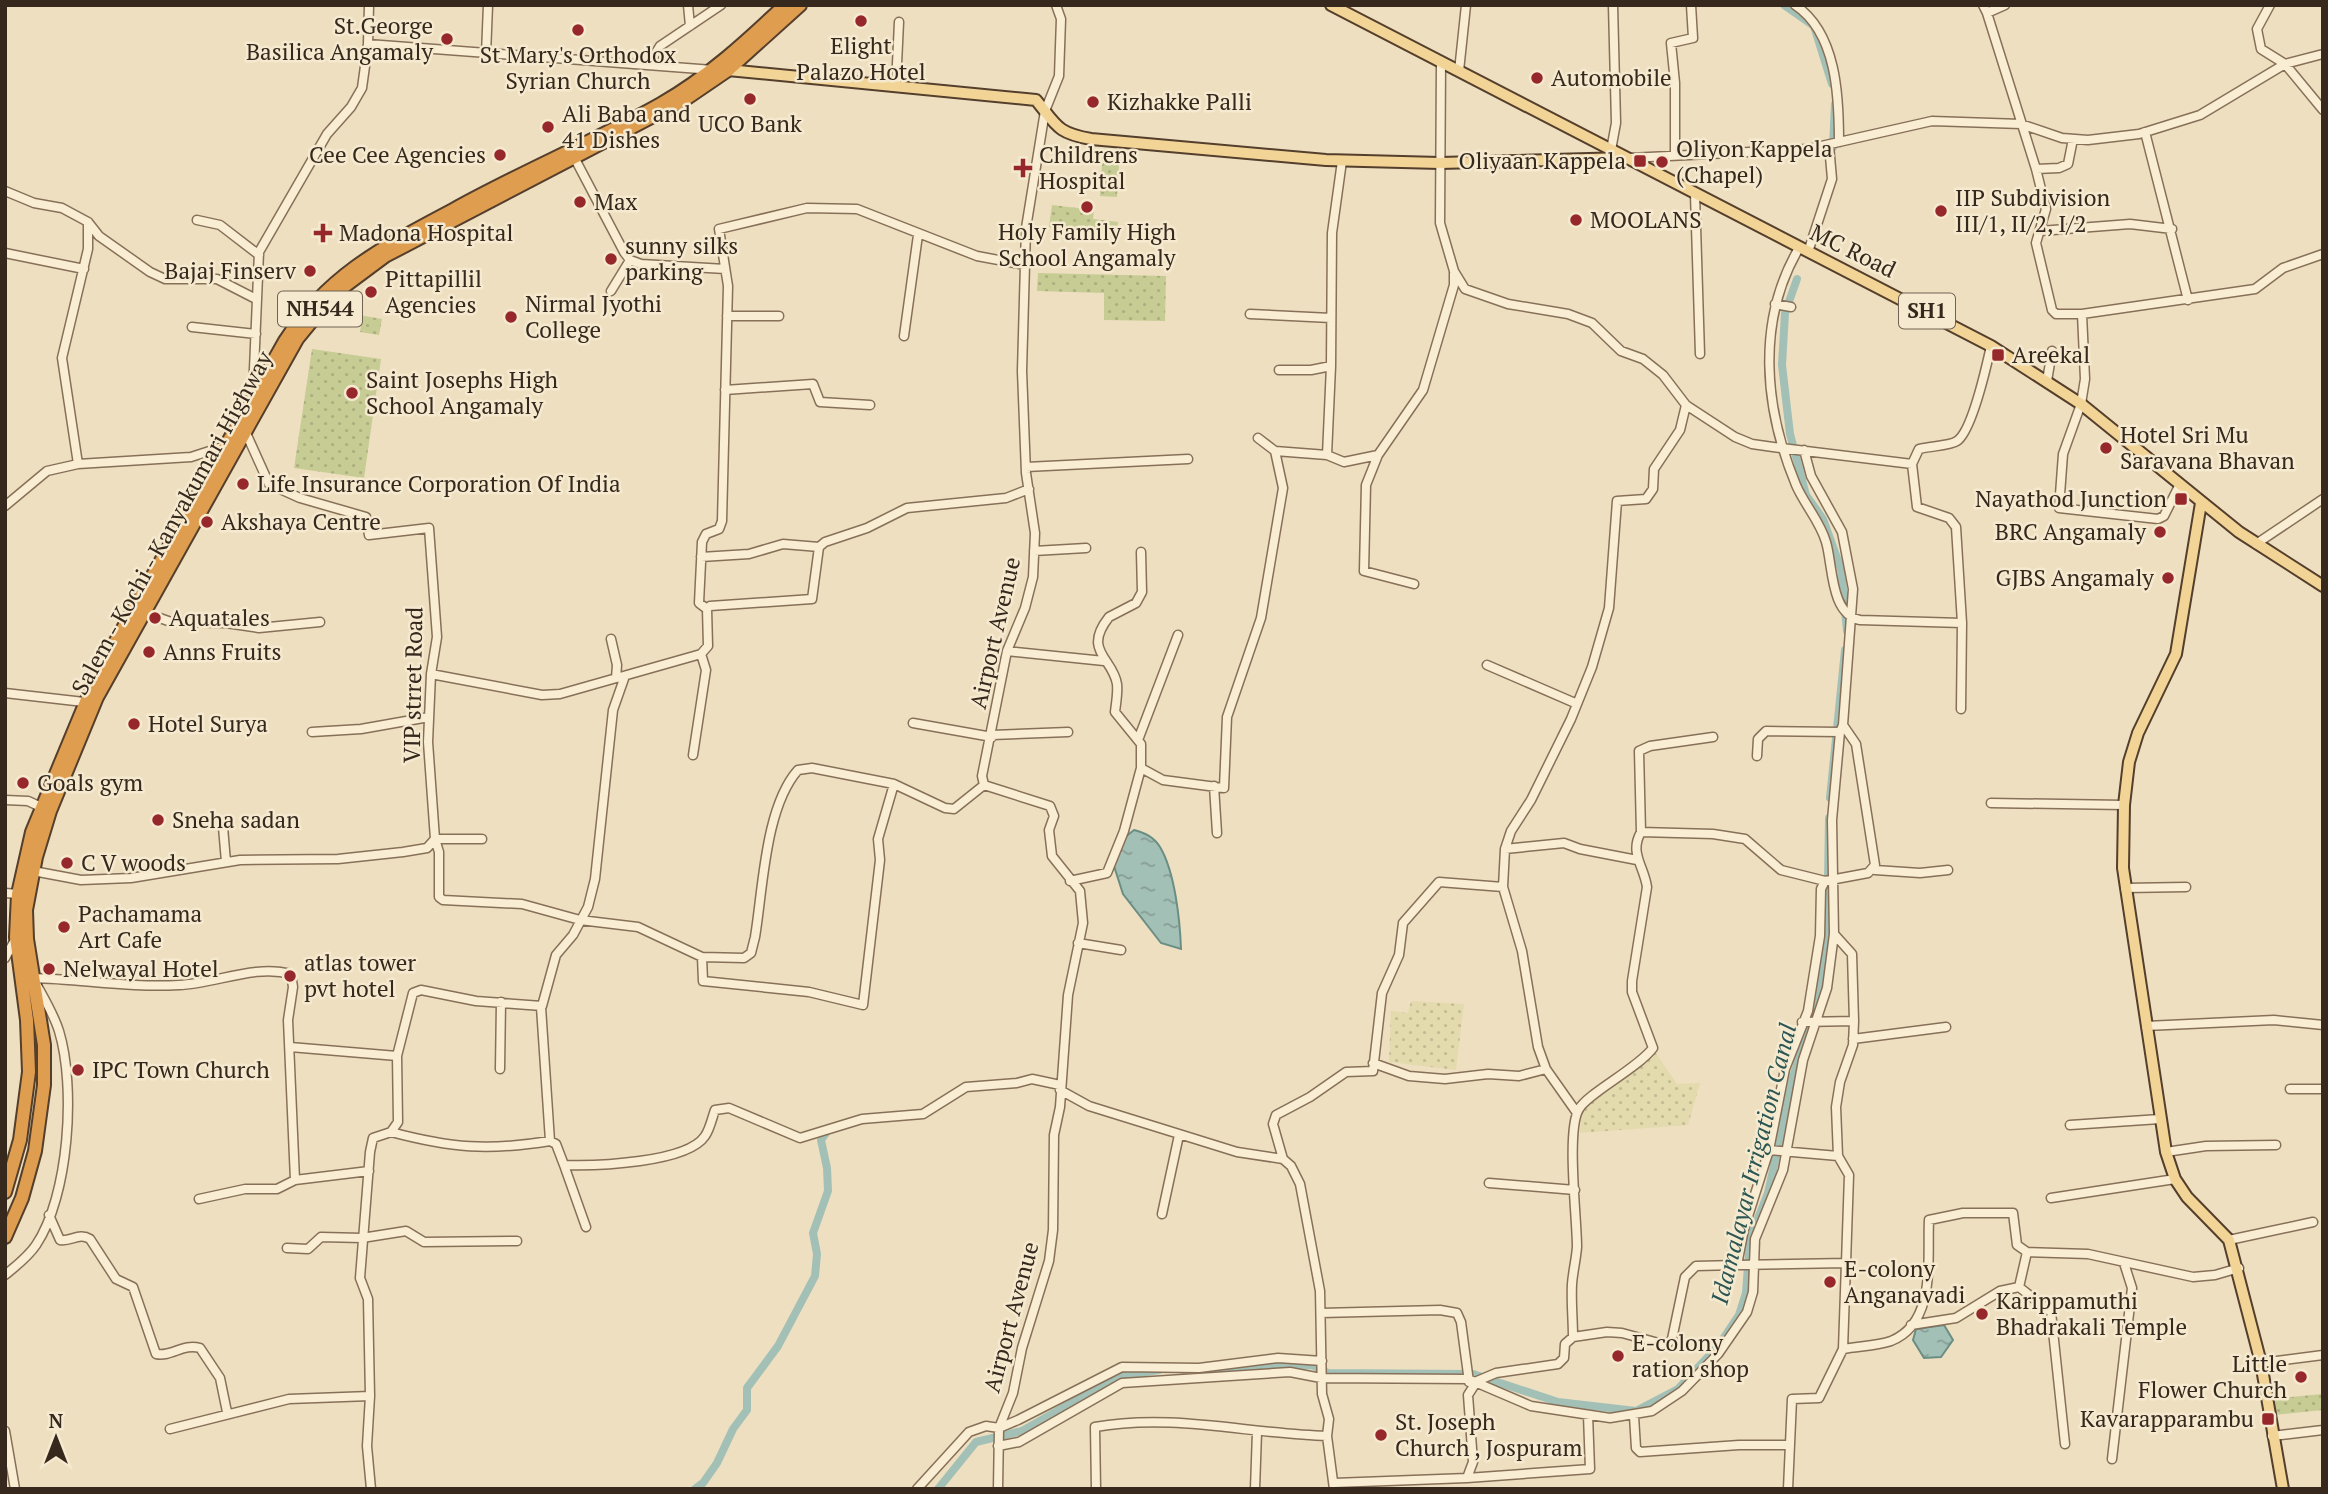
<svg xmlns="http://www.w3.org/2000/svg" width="2328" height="1494" font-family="'PT Serif',serif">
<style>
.farmland{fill:url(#farmland-dots)}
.park{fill:url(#park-dots)}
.water{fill:url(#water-ripples);stroke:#6a8e84;stroke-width:2}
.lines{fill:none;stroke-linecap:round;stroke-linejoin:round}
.canal{stroke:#a3c0b7;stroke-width:8}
.minor-casing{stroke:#877058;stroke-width:11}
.major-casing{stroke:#543e2c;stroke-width:14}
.highway-casing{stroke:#543e2c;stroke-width:16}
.minor{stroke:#f9edd3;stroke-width:8}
.major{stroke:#f2d497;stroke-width:10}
.highway{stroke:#de9d4f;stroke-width:12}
.poi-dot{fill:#96282b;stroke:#f5eacf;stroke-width:2.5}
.labels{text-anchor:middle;stroke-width:5;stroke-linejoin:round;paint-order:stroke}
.shield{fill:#f5eacf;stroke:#6f6252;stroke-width:2}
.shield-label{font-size:21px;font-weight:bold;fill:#36281c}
.poi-label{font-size:23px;fill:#36281c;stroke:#f5eacf;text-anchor:start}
.street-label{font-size:23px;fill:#36281c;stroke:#f5eacf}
.water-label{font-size:24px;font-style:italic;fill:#2c5653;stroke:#f5eacf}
</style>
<defs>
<pattern id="farmland-dots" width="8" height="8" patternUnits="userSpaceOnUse" patternTransform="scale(1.75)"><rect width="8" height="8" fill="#e3daad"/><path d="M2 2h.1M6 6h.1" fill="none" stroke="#c3bb94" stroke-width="1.8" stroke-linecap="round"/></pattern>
<pattern id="park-dots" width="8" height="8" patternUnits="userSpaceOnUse" patternTransform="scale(1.75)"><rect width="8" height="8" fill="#c6cc94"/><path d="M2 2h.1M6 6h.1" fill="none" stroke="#abaf7f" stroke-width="1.8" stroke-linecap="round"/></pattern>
<pattern id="water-ripples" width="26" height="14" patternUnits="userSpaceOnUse" patternTransform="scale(1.75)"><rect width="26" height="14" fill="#a3c0b7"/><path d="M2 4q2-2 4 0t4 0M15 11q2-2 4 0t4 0" fill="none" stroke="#869c94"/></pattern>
</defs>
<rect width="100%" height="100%" fill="#eedfc0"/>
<!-- farmland -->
<path class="farmland" d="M1411 1001 1464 1004 1456 1070 1389 1062 1391 1011 1408 1013Z
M1655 1052 1677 1084 1700 1083 1688 1125 1580 1133 1582 1110Z"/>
<!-- park -->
<path class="park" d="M1102 163H1119L1117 197 1100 196Z
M1052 205 1094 210 1093 219 1118 222 1117 235 1049 227Z
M1038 273 1166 276 1165 321 1104 320V293L1037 291Z
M336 311 382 319 379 335 360 332 361 325 334 321Z
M312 349 381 359 364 478 294 468Z
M2322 1394 2323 1410 2274 1415 2272 1399Z"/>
<!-- water -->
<path class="water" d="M1134 830C1145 833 1154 837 1160 847 1175 872 1180 921 1181 949L1161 943 1123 894 1114 866 1124 838Z
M1944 1325 1953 1340 1941 1357 1924 1358 1913 1340 1916 1329Z"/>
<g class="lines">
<!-- canal -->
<path class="canal" d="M1784 5 1814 26 1832 84
M1833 147 1835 104
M1797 279 1785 313 1782 365 1790 434 1806 495 1823 519 1841 569 1847 631
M1830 798 1845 650
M1214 1369 1312 1365 1328 1373 1473 1374 1558 1402 1636 1411 1678 1389 1719 1345 1739 1315 1746 1293 1750 1239 1768 1193 1793 1077 1814 1011 1827 946 1829 818
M695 1489 703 1483 717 1463 733 1429 747 1410V1388L778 1346 815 1276 817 1254 813 1233 828 1191 827 1168 821 1140 826 1133
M938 1489 976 1442 1022 1431 1119 1376 1159 1370"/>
<defs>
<path id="minor" d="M688 5 690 26
M1795 5C1837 33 1839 97 1839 142
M1983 5 1987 13 2005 5
M2270 5 2257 29 2261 49 2285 64
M1987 13 2036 169
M368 44 369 5
M486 54 488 5
M2323 54 2285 64 2323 110
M649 64 660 46 721 5
M1459 71 1466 5
M896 85 899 22
M2145 132 2188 300
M2073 139 2068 164 2059 168 2036 169 2046 209 2036 243 2052 310 2056 314H2082
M1611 150 1616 123 1613 5
M1675 155V83L1671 43 1693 38 1691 5
M574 157 624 252 630 260 641 264 725 269
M1629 158 1808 149 1932 121 2021 124 2062 138 2088 140 2139 134 2200 115 2285 64
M5 191 34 203 62 208 88 222 99 236 150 272 165 279H217L256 299
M1695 194 1700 354
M197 220 220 225 259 255
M2040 231 2130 224 2172 229
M1799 248C1756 321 1764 408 1796 485 1804 504 1820 521 1826 542 1833 565 1830 614 1860 620L1962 623
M1808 252 1832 179 1829 145
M5 253 84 269
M1454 271 1465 289 1508 304 1568 314 1592 323 1621 351 1643 359 1663 375 1686 405 1735 437 1752 444 1773 447 1912 464 1919 449C1930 446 1950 446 1957 441 1972 431 1987 364 1991 346
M611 291 630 260
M1775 304 1791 307
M1250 314 1331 318
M727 316H779
M192 327 256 334
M904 336 918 235
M1279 370H1311L1331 366 1332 233 1342 161
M2047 381 2052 351
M725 390 813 384 820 402 870 405
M253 393 259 252 327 134 351 107 362 88 368 44 713 70
M1275 451 1327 455 1344 462 1378 455 1423 390 1454 285V271L1440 223 1441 62
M1327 455 1331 366
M1378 455 1366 485 1364 571 1414 584
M78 464 62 358 88 249V222
M1912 464 1917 507 1949 518 1956 527 1962 623 1961 709
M1026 467 1188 459
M2180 484 2164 516 2158 519 2059 508 2063 454 2081 404 2085 379 2082 314 2255 289 2283 268 2323 254
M5 506 47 471 78 464 191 457 225 446
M2256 544 2323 499
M1034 551 1086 548
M1141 552 1142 592 1136 603 1109 617C1082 651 1113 658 1117 684 1118 693 1116 703 1115 712L1141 744V768L1163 780 1224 788 1227 717 1261 618 1283 488 1275 451 1258 438
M701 557 749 554 783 544 819 547
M707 609 699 603 702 542 706 534 719 529 722 521 728 286 719 229 807 208 857 209 977 256 1025 265
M143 612 171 622 226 623 259 628 320 622
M611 639 617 665 616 678
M1007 651 1104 661
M1487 665 1575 703
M431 674 542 695 560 694 701 654 708 646 707 609 710 606 812 599 819 547 825 542 867 528 907 508 1006 498 1029 489
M5 693 84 702
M913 723 992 737
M312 732 361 729 429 717
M992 735 1068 732
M1138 740 1178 635
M693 755 706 670 701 654
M1757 756 1758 739 1766 731 1840 732
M1214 786 1217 833
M5 800 28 801 41 807
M1991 803 2124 805
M223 827 226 862
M1641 832 1713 834 1745 839 1781 870 1825 881 1868 873 1875 865 1856 744 1843 725
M482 839H435L439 852V897L443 900 522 904 580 920 638 927 702 957 744 958 751 953 755 937C763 889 765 807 798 770L812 768 894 784 945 808 954 809 984 785
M1505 849 1564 843 1580 849 1637 860
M1875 870 1920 873 1948 870
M33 871 81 880 131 878 240 860 338 859 403 852 427 848 435 839 428 742 431 674 437 637 429 528 369 535 366 517 300 498 269 484 246 433
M1070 881 1107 873 1124 831 1141 768
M2125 888 2186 887
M5 893 18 894
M1834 934 1852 954 1854 1021
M1078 943 1121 950
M702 957 703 981 809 992 863 1005 880 860 878 839 894 784
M5 958 15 940
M541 1007 550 1141
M1802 1022 1854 1021 1853 1045 1840 1082 1836 1107 1838 1156 1849 1175 1846 1263
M2146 1026 2274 1020 2323 1025
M1853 1039 1946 1027
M290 1047 397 1056
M1373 1063 1409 1076 1445 1079 1488 1074 1519 1076 1546 1069 1577 1113
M500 1069 501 1002
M1546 1069 1538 1047 1522 951 1503 887 1505 849 1511 831 1531 800 1571 719 1592 667 1609 608 1617 501 1646 499 1653 489 1654 469 1680 430 1686 405
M2290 1089H2323
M1060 1090 1089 1106 1237 1152 1283 1159 1291 1166 1300 1184 1320 1291 1322 1394 1329 1419 1327 1436 1334 1489
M2070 1125 2160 1119
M391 1132C451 1148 488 1151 550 1141L556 1144 564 1165C596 1166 687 1163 705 1136 710 1129 712 1118 715 1110L729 1108 800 1138 862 1119 923 1114 966 1087 1017 1083 1032 1079 1060 1085
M1769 1150 1838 1156
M2166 1152 2206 1146 2276 1145
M1283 1159 1273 1124 1276 1115 1310 1097 1346 1072 1373 1071 1382 993 1399 955 1403 923 1439 882 1503 887
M564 1165 586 1227
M1489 1183 1575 1190
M2051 1198 2175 1179
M199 1199 245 1189H277L295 1180 369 1171
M1162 1214 1179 1135
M49 1215 60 1240C71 1242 79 1232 90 1239L116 1279 133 1287 156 1354C172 1357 183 1343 200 1348L220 1378 227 1412
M2229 1240 2313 1222
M287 1248 308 1249 321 1237 362 1238 406 1231 424 1242 517 1241
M1737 1265 1846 1263 1843 1349C1858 1346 1877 1346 1891 1341 1937 1323 1927 1258 1929 1220L1963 1213H2013L2017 1245 2027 1252 2088 1254 2193 1277 2215 1275 2239 1268
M5 1275C16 1266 28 1257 36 1245 69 1196 76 1087 59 1031 53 1012 42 995 33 978 81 979 130 988 179 985 215 984 254 964 291 974L293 987 288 1020 295 1180
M2019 1287 2051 1312 2065 1444
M1321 1313 1440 1310 1457 1313 1461 1322 1469 1382
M1911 1325 1956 1318 2000 1291 2019 1287 2027 1252
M1573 1337C1573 1320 1571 1301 1572 1284 1573 1271 1576 1260 1577 1247 1577 1218 1566 1130 1579 1109 1588 1093 1637 1069 1653 1048L1632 992V981L1647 887C1644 866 1629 853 1641 832L1639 751 1650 746 1713 737
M2261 1363 2323 1355
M370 1396 367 1446 371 1489
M1634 1416 1636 1448 1640 1452 1739 1445H1789
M170 1429 289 1399 370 1396 368 1299 360 1278 370 1152 373 1138 391 1132 398 1122 397 1056 413 993 421 990 476 1001 542 1006 556 955 573 935 588 907 595 879 613 710 625 676
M5 1431 15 1489
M2272 1436 2323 1430
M998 1446 1019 1442 1122 1383 1290 1372 1321 1378 1468 1379 1531 1406 1610 1418 1652 1411 1682 1391 1718 1354 1747 1312 1753 1292 1755 1239 1783 1170 1803 1060 1827 988 1834 934 1832 820 1840 732 1843 725 1853 589 1842 532 1811 476 1804 450
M2112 1459 2132 1288 2124 1263
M1467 1478 1590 1469 1588 1415
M1334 1483 1467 1478 1473 1462 1468 1395 1477 1381 1496 1373 1558 1364 1564 1358 1565 1344 1573 1337 1607 1332 1622 1333 1666 1345 1672 1339 1685 1277 1696 1266 1737 1265 1744 1229 1769 1150 1785 1069 1808 1011 1820 936 1821 889 1825 881
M917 1489 969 1432 986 1426 999 1428 1018 1420 1122 1367 1199 1368 1278 1358 1322 1361
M998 1489 999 1428 1013 1393 1022 1348 1049 1261 1053 1230 1054 1135 1060 1107 1068 995 1083 923 1080 891 1052 856 1049 830 1054 816 1050 806 984 785 982 776 1007 651 1025 608 1033 577 1035 533 1026 473 1022 371 1026 228 1045 111 1059 76 1061 19 1056 5
M1096 1489 1095 1427C1173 1413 1249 1434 1327 1436
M1255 1489 1257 1432
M1788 1489 1792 1399 1819 1398 1843 1349"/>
<path id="major" d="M1331 5 1991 346 2081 404 2239 532 2323 586
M728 70 1036 100C1057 126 1057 133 1091 139L1326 160 1440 163 1626 158
M2201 503 2176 654 2138 733 2129 762 2124 805 2123 868 2166 1152 2175 1179 2187 1197 2229 1240 2261 1363 2283 1489"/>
<path id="highway" d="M5 1192 20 1140 29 1072 27 1020 16 937 18 894 32 832 98 673 285 341C330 273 384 247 453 210 521 172 594 142 661 104 708 77 746 42 785 5
M5 1237 22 1198 35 1151 44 1085V1045L27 939 26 910 36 857 50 811 97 697 297 339 334 294 385 256 684 100 728 70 800 5"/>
</defs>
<!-- minor casing -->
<use href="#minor" class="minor-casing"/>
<!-- major casing -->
<use href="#major" class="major-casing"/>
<!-- highway casing -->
<use href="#highway" class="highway-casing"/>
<!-- minor -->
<use href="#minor" class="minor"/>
<!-- major -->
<use href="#major" class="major"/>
<!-- highway -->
<use href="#highway" class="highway"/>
</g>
<!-- markers -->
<g class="poi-dot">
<circle cx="861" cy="21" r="7"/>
<circle cx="578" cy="30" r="7"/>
<circle cx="447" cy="39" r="7"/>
<circle cx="1537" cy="78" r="7"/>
<circle cx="750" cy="99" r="7"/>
<circle cx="1093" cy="102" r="7"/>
<circle cx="548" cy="127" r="7"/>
<circle cx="500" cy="155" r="7"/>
<rect x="1633" y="154" width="14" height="14" rx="3.5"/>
<circle cx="1662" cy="162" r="7"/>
<path d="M1019.5 157.5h7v7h7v7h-7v7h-7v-7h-7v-7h7z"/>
<circle cx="580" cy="202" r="7"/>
<circle cx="1087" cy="207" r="7"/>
<circle cx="1941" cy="211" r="7"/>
<circle cx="1576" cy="220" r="7"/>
<path d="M319.5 222.5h7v7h7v7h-7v7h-7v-7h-7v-7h7z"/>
<circle cx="611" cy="259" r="7"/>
<circle cx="310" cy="271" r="7"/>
<circle cx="371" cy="292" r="7"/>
<circle cx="511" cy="317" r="7"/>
<rect x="1991" y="348" width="14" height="14" rx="3.5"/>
<circle cx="352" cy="393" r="7"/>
<circle cx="2106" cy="448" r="7"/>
<circle cx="243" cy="484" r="7"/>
<rect x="2174" y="492" width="14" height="14" rx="3.5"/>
<circle cx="207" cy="522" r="7"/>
<circle cx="2160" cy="532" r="7"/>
<circle cx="2168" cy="578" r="7"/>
<circle cx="155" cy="618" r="7"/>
<circle cx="149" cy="652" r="7"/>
<circle cx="134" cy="724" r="7"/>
<circle cx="23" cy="783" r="7"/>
<circle cx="158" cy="820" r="7"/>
<circle cx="67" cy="863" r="7"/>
<circle cx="64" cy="927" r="7"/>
<circle cx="49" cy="969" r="7"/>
<circle cx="290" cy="976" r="7"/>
<circle cx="78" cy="1070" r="7"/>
<circle cx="1830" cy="1282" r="7"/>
<circle cx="1982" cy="1314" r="7"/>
<circle cx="1618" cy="1356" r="7"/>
<circle cx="2301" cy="1377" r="7"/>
<rect x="2261" y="1412" width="14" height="14" rx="3.5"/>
<circle cx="1381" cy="1435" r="7"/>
</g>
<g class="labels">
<!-- shield labels -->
<g class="shield">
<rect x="278" y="291.5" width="84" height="35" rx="5"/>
<rect x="1899" y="293.5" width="56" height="35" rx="5"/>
</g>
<g class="shield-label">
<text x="320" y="316">NH544</text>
<text x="1927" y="318">SH1</text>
</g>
<!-- poi labels -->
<g class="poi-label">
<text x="433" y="34" text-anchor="end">St.George<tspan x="433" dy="26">Basilica Angamaly</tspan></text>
<text x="861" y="54" text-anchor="middle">Elight<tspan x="861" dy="26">Palazo Hotel</tspan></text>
<text x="578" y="63" text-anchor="middle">St Mary's Orthodox<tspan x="578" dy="26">Syrian Church</tspan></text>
<text x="1551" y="86">Automobile</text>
<text x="1107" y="110">Kizhakke Palli</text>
<text x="562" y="122">Ali Baba and<tspan x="562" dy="26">41 Dishes</tspan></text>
<text x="750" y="132" text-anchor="middle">UCO Bank</text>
<text x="1676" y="157">Oliyon Kappela<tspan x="1676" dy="26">(Chapel)</tspan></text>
<text x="486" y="163" text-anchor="end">Cee Cee Agencies</text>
<text x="1039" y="163">Childrens<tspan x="1039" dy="26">Hospital</tspan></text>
<text x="1626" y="169" text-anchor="end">Oliyaan Kappela</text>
<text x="1955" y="206">IIP Subdivision<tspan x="1955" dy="26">III/1, II/2, I/2</tspan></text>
<text x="594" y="210">Max</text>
<text x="1590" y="228">MOOLANS</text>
<text x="1087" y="240" text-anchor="middle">Holy Family High<tspan x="1087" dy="26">School Angamaly</tspan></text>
<text x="339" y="241">Madona Hospital</text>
<text x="625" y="254">sunny silks<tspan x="625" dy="26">parking</tspan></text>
<text x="296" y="279" text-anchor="end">Bajaj Finserv</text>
<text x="385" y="287">Pittapillil<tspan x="385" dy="26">Agencies</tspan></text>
<text x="525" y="312">Nirmal Jyothi<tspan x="525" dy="26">College</tspan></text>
<text x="2012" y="363">Areekal</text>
<text x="366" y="388">Saint Josephs High<tspan x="366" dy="26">School Angamaly</tspan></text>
<text x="2120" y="443">Hotel Sri Mu<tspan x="2120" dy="26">Saravana Bhavan</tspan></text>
<text x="257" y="492">Life Insurance Corporation Of India</text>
<text x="2167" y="507" text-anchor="end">Nayathod Junction</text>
<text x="221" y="530">Akshaya Centre</text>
<text x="2146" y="540" text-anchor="end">BRC Angamaly</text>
<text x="2154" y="586" text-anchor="end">GJBS Angamaly</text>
<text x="169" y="626">Aquatales</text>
<text x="163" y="660">Anns Fruits</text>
<text x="148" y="732">Hotel Surya</text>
<text x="37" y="791">Goals gym</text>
<text x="172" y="828">Sneha sadan</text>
<text x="81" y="871">C V woods</text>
<text x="78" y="922">Pachamama<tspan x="78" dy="26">Art Cafe</tspan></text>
<text x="304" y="971">atlas tower<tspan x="304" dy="26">pvt hotel</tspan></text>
<text x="63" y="977">Nelwayal Hotel</text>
<text x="92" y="1078">IPC Town Church</text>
<text x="1844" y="1277">E-colony<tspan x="1844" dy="26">Anganavadi</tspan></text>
<text x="1996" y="1309">Karippamuthi<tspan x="1996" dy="26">Bhadrakali Temple</tspan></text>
<text x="1632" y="1351">E-colony<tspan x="1632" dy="26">ration shop</tspan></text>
<text x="2287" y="1372" text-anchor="end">Little<tspan x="2287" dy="26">Flower Church</tspan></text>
<text x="2254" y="1427" text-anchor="end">Kavarapparambu</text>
<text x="1395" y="1430">St. Joseph<tspan x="1395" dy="26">Church , Jospuram</tspan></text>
</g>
<!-- street labels -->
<g class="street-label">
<text transform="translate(1853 251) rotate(26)" y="8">MC Road</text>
<text transform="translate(172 523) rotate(-61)" y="8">Salem - Kochi - Kanyakumari Highway</text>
<text transform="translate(995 633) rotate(-77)" y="8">Airport Avenue</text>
<text transform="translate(413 685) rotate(-89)" y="8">VIP strret Road</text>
<text transform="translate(1011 1317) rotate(-75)" y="8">Airport Avenue</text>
</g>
<!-- water labels -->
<g class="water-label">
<text transform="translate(1754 1164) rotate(-76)" y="8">Idamalayar Irrigation Canal</text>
</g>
</g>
<!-- border -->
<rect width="2328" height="1494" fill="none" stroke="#36281c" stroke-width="14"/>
<!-- north arrow -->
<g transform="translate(56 1438)" stroke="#f5eacf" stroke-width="5" paint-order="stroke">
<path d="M0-5L12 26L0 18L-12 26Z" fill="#36281c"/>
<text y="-10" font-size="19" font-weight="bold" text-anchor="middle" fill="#36281c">N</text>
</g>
</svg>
